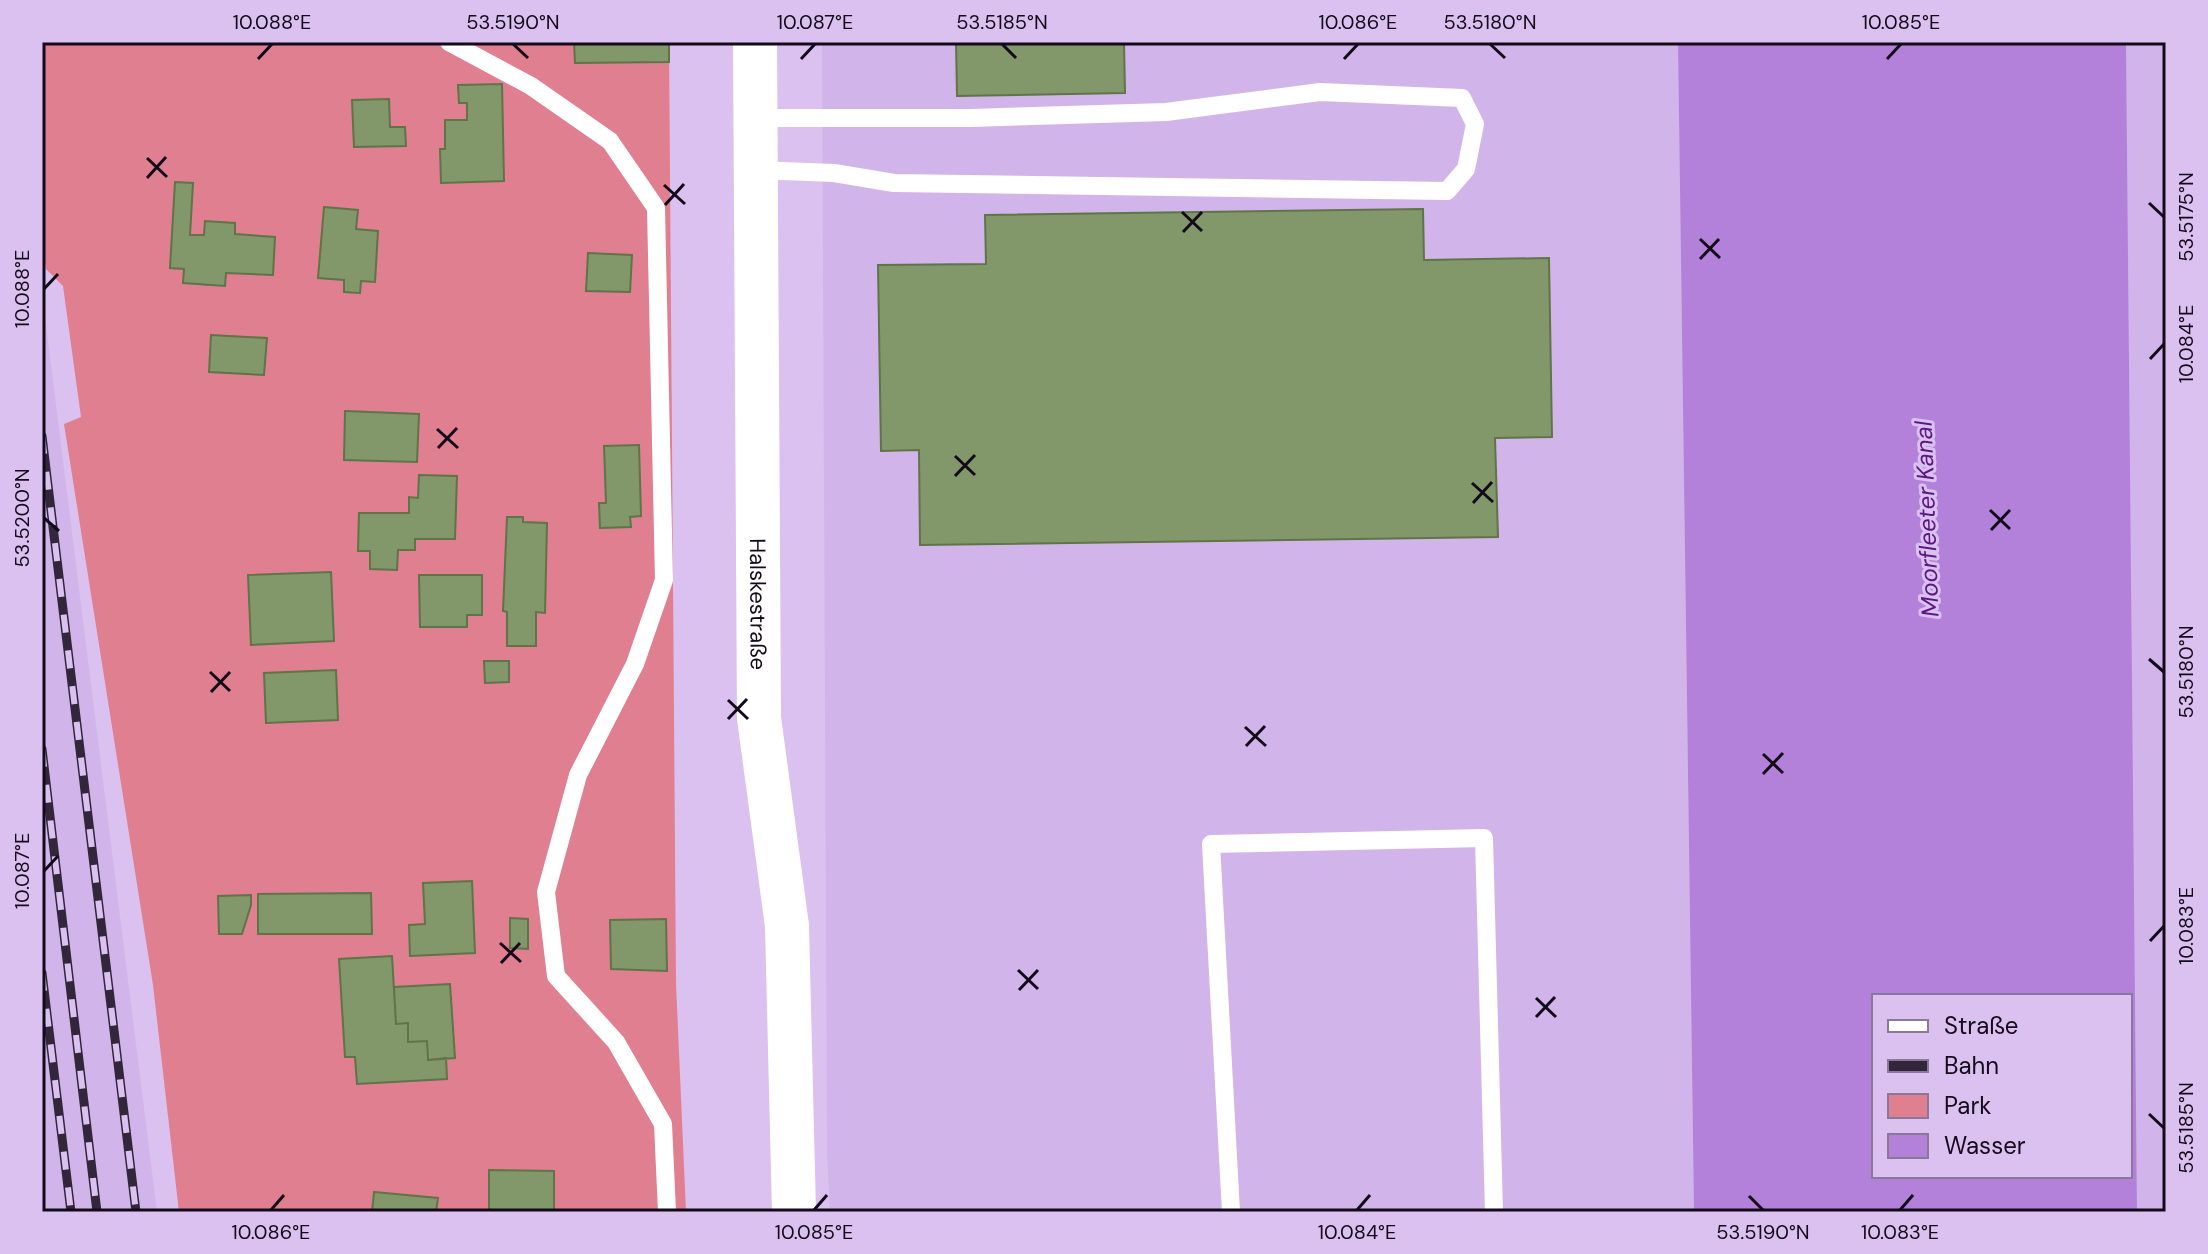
<svg xmlns="http://www.w3.org/2000/svg" width="2208" height="1254" font-family="'DM Sans',sans-serif">
<style>
.built{fill:#d1b5ea}
.green{fill:#df7f90}
.water{fill:#b381da;fill-rule:evenodd}
.building{fill:#82986a;stroke:#5f7447;stroke-width:2}
.lines{fill:none;stroke-linecap:round;stroke-linejoin:round}
.lane{stroke:#fff;stroke-width:18}
.secondary{stroke:#fff;stroke-width:44}
.rail-casing{stroke:#32263b;stroke-width:9}
.rail{stroke:#dac1f0;stroke-width:6;stroke-dasharray:18;stroke-linecap:butt}
.ticks{fill:none;stroke:#130a1a;stroke-width:3}
.labels{text-anchor:middle;stroke-width:6;stroke-linejoin:round;paint-order:stroke}
.street-label{font-size:22px;fill:#130a1a;stroke:#dac1f0}
.water-label{font-size:24px;font-style:italic;fill:#5b1782;stroke:#dac1f0}
.neatline{fill:none;stroke:#130a1a;stroke-width:3}
.ticks-label{font-size:20px;text-anchor:middle;fill:#130a1a}
</style>
<rect width="100%" height="100%" fill="#dac1f0"/>
<!-- built -->
<path class="built" d="M822 42H1678L1694 1212H830L827 1152Z
M2126 42H2166V1212H2137Z
M42 293 157 1212H42Z"/>
<!-- green -->
<path class="green" d="M42 42H669L676 984 686 1212H179L153 985 64 424 81 417 63 286 46 269 42 243Z"/>
<!-- water -->
<path class="water" d="M1678 42H2126L2137 1212H1694ZM1874 996H2130V1176H1874Z"/>
<!-- building -->
<path class="building" d="M574 42H669V62L575 63Z
M956 42H1124L1125 93 957 96Z
M502 84 504 181 441 183 440 149H445V120H467V103H459L458 85Z
M389 99 390 127H405L406 146 354 147 352 100Z
M175 182 193 183 190 235H204L205 221 235 223V234L275 237 273 275 226 273 225 286 183 283 184 269 170 268Z
M324 207 358 210 356 229 378 231 375 282 361 281 360 293 344 292V280L318 278Z
M1423 209 1424 260 1549 258 1552 437 1495 438 1498 537 920 545 919 450 881 451 878 265 986 264 985 215Z
M588 253 632 255 630 292 586 291Z
M211 335 267 338 264 375 209 372Z
M345 411 419 414 417 462 344 460Z
M639 445 641 516 630 517 631 527 600 528 599 503H606L604 446Z
M419 475 457 476 455 539H415V550H398L397 570 370 569V551H358L359 513H409V497L418 498Z
M507 517H523V522L547 523 545 613 536 612V646H507V612L503 611Z
M331 572 334 641 251 645 248 575Z
M419 575H482V615H467V627H420Z
M484 661H509V682L485 683Z
M336 670 338 720 266 723 264 673Z
M472 881 475 953 410 956 409 925 425 924 423 883Z
M371 893 372 934H258V894Z
M251 895V905L242 934H219L218 896Z
M510 918 528 919V949L510 948Z
M666 919 667 971 611 969 610 920Z
M392 956 396 1024 408 1023V1042L427 1041 428 1060 446 1058 447 1079 357 1084 355 1057H345L339 959Z
M450 984 455 1058 428 1060 427 1041 408 1042V1023L396 1024 394 987Z
M489 1170 554 1171V1212H489Z
M374 1192 438 1198 436 1212H372Z"/>
<g class="lines">
<!-- lane -->
<path class="lane" d="M449 42 531 86 610 141 656 208 664 580 635 664 578 775 546 892 556 976 616 1042 663 1124 667 1212
M755 118H971L1166 112 1320 92 1462 98 1475 124 1466 169 1447 191 894 183 834 173 756 170
M1231 1212 1211 844 1484 838 1494 1212"/>
<!-- secondary -->
<path class="secondary" id="s1" d="M755 42 759 718 787 926 794 1212"/>
<defs>
<path id="rail" d="M42 436 136 1212
M42 749 97 1212
M42 973 71 1212"/>
</defs>
<!-- rail casing -->
<use href="#rail" class="rail-casing"/>
<!-- rail -->
<use href="#rail" class="rail"/>
</g>
<!-- ticks -->
<path class="ticks" d="M513 44 528 58M1002 44 1016 58M1490 44 1505 58M258 59 272 44M801 59 815 44M1344 59 1358 44M1887 59 1901 44M147 158 167 177M147 178 166 157M664 185 685 204M2149 203 2164 217M665 205 684 184M1182 212 1202 231M1183 232 1202 212M1700 239 1720 258M1700 259 1719 239M44 289 58 274M2150 359 2164 344M437 429 458 448M438 448 457 428M955 456 975 475M955 476 975 455M1472 483 1493 502M1473 503 1492 482M1990 510 2010 529M44 518 59 531M1991 530 2010 510M2149 659 2164 672M210 672 230 691M211 692 230 672M728 700 748 719M728 719 747 699M1245 727 1266 746M1246 746 1265 726M1763 754 1783 773M1763 774 1783 753M44 871 58 856M2150 941 2164 926M500 943 521 962M501 963 520 943M1018 970 1038 989M1019 990 1038 970M1536 998 1556 1017M1536 1017 1555 997M2149 1114 2164 1128M1749 1196 1763 1210M271 1210 284 1195M814 1210 827 1195M1357 1210 1370 1195M1900 1210 1913 1195"/>
<g class="labels">
<!-- street labels -->
<g class="street-label">
<text dy="8" stroke="none"><textPath href="#s1" startOffset="562">Halskestraße</textPath></text>
</g>
<!-- water labels -->
<g class="water-label">
<text transform="translate(1927 519) rotate(-92)" y="8">Moorfleeter Kanal</text>
</g>
</g>
<!-- border -->
<rect width="2208" height="1254" fill="none" stroke="#dac1f0" stroke-width="88"/>
<!-- legend -->
<rect x="1872" y="994" width="260" height="184" fill="#dac1f0" stroke="#8a789a" stroke-width="2"/>
<rect x="1888" y="1020" width="40" height="12" fill="#ffffff" stroke="#8a789a" stroke-width="2"/>
<text x="1944" y="1034" font-size="24" fill="#130a1a">Straße</text>
<rect x="1888" y="1060" width="40" height="12" fill="#32263b" stroke="#8a789a" stroke-width="2"/>
<text x="1944" y="1074" font-size="24" fill="#130a1a">Bahn</text>
<rect x="1888" y="1094" width="40" height="24" fill="#df7f90" stroke="#8a789a" stroke-width="2"/>
<text x="1944" y="1114" font-size="24" fill="#130a1a">Park</text>
<rect x="1888" y="1134" width="40" height="24" fill="#b381da" stroke="#8a789a" stroke-width="2"/>
<text x="1944" y="1154" font-size="24" fill="#130a1a">Wasser</text>
<rect x="44" y="44" width="2120" height="1166" class="neatline"/>
<g class="ticks-label">
<text x="272" y="29">10.088°E</text>
<text x="513" y="29">53.5190°N</text>
<text x="815" y="29">10.087°E</text>
<text x="1002" y="29">53.5185°N</text>
<text x="1358" y="29">10.086°E</text>
<text x="1490" y="29">53.5180°N</text>
<text x="1901" y="29">10.085°E</text>
<text transform="translate(2186 217) rotate(-90)" y="7">53.5175°N</text>
<text transform="translate(22 289) rotate(-90)" y="7">10.088°E</text>
<text transform="translate(2186 344) rotate(-90)" y="7">10.084°E</text>
<text transform="translate(22 518) rotate(-90)" y="7">53.5200°N</text>
<text transform="translate(2186 672) rotate(-90)" y="7">53.5180°N</text>
<text transform="translate(22 871) rotate(-90)" y="7">10.087°E</text>
<text transform="translate(2186 926) rotate(-90)" y="7">10.083°E</text>
<text transform="translate(2186 1128) rotate(-90)" y="7">53.5185°N</text>
<text x="271" y="1239">10.086°E</text>
<text x="814" y="1239">10.085°E</text>
<text x="1357" y="1239">10.084°E</text>
<text x="1763" y="1239">53.5190°N</text>
<text x="1900" y="1239">10.083°E</text>
</g>
</svg>
